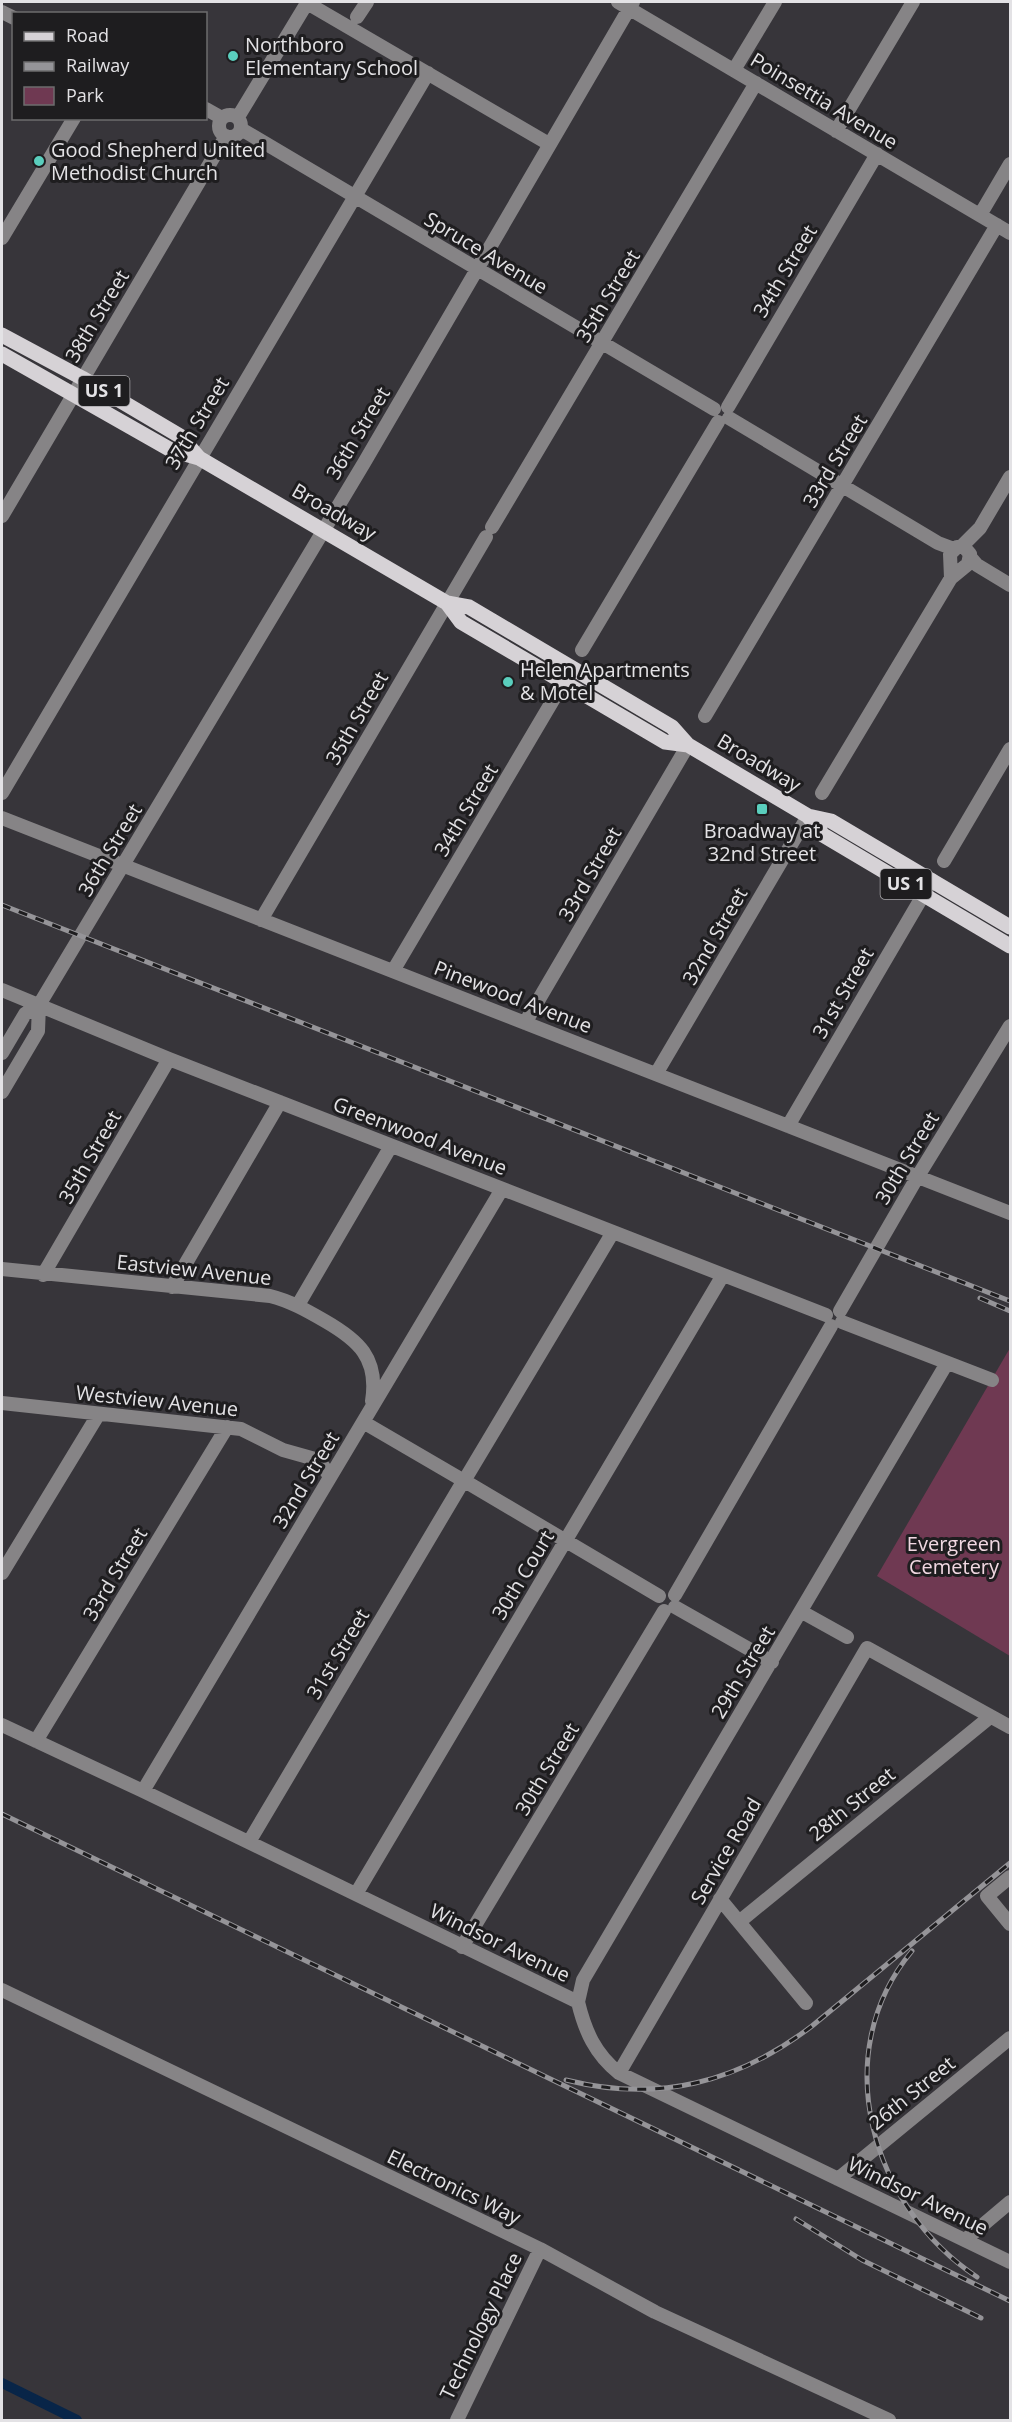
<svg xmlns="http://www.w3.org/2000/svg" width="1012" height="2422" font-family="'Open Sans',sans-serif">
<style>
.green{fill:#6f3952}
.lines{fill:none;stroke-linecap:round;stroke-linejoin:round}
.canal{stroke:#082548;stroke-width:10}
.minor{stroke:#868486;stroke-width:14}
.major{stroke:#d6d2d6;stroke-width:15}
.rail-casing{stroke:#959498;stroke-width:5}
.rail{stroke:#1e1d1f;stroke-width:3;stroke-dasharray:9;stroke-linecap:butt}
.poi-dot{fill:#5acebd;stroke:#1e1d1f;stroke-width:2}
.labels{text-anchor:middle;stroke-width:6;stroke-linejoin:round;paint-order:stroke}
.shield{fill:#1e1d1f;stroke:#a8a7aa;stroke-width:1.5}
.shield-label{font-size:18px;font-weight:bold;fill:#e3e2e5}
.poi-label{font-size:20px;fill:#e3e2e5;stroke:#1e1d1f;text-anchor:start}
.street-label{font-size:20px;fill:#e3e2e5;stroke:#1e1d1f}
.park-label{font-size:20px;fill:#f1d8e2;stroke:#1e1d1f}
</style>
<rect width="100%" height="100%" fill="#37353a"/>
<!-- green -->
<path class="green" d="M1010 1348V1656L877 1576Z"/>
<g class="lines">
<!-- canal -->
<path class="canal" d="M2 2383 77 2420"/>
<!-- minor -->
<path class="minor" d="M618 2 1010 233
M2 12 14 18
M357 17 367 2
M734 70 775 2
M206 109 222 118
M219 126a11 11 0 1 1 22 0a11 11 0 1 1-22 0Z
M238 117 307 3 549 144
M241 129 714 409
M836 131 913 2
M980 215 1010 164
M2 238 74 118
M728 407 877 154
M729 418 938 543 954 549
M2 516 226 136
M492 527 756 83
M961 547 980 528 1010 477
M971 558 977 565 1010 585
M582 650 718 422
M705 716 997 225
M2 793 428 73
M822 793 951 578 968 564 970 554 964 547H957L950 554 951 578
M2 818 1010 1213
M944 861 1010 749
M261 920 486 537
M393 971 572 668
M2 990 169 1059 826 1315
M525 1023 688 745
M2 1053 25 1014 39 1005
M656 1074 808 816
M2 1092 38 1031 39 1005 364 463 633 2
M788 1126 932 880
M2 1269 270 1296C290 1301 306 1310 325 1321 358 1340 379 1358 372 1401
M43 1275 169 1059
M172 1287 280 1102
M298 1305 391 1146
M840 1311 918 1176 1010 1026
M842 1322 992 1380
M2 1403 241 1429 283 1450 315 1459 323 1466 330 1477
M363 1422 459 1478
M467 1476 613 1232
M468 1483 659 1596
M2 1573 98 1415
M675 1595 831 1326
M675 1607 772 1662
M802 1612 847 1637
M2 1725 143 1791 578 2002C585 2031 595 2054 619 2073L1010 2262
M36 1741 227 1427
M143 1791 502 1189
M249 1842 461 1485
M1010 1877 987 1896 1010 1924
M356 1894 723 1275
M720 1899 806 2003
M739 1922 990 1717
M462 1947 664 1611
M2 1990 540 2249 655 2312 889 2420
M578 2002 583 1980 947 1363
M619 2073 867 1648 1010 1727
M838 2179 1010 2038
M965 2240 1010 2202
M457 2420 540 2249"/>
<!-- major -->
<path class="major" d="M2 335 82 378 180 436 199 458
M2 354 171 450 199 458 447 603 469 607 672 727 688 745 808 816 831 821 1010 927
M447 603 461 622 665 742 688 745
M808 816 823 835 1010 946"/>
<defs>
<path id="rail" d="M2 905 1010 1301
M980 1298 1010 1311
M2 1814 1010 2301
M912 1951C826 2054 872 2208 977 2277
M566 2080C658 2103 737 2083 812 2026L1010 1863
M796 2219 862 2260 981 2318"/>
</defs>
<!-- rail casing -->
<use href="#rail" class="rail-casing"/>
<!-- rail -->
<use href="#rail" class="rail"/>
</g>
<!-- markers -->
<g class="poi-dot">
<circle cx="233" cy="56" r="6"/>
<circle cx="39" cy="161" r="6"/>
<circle cx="508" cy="682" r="6"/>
<rect x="756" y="803" width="12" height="12" rx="3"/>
</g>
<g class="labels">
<!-- shield labels -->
<g class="shield">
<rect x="78.5" y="376" width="51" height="30" rx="4.5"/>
<rect x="880.5" y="869" width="51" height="30" rx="4.5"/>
</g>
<g class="shield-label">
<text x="104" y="397">US 1</text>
<text x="906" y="890">US 1</text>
</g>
<!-- poi labels -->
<g class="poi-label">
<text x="245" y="52">Northboro<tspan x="245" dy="23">Elementary School</tspan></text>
<text x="51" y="157">Good Shepherd United<tspan x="51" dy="23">Methodist Church</tspan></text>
<text x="520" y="677">Helen Apartments<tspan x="520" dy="23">&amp; Motel</tspan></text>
<text x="762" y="838" text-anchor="middle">Broadway at<tspan x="762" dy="23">32nd Street</tspan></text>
</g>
<!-- street labels -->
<g class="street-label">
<text transform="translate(824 101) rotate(31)" y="7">Poinsettia Avenue</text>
<text transform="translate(486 253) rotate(31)" y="7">Spruce Avenue</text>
<text transform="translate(785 271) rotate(-59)" y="7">34th Street</text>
<text transform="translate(608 296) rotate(-59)" y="7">35th Street</text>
<text transform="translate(97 316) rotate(-59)" y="7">38th Street</text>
<text transform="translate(197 423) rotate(-59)" y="7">37th Street</text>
<text transform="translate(358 433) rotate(-59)" y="7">36th Street</text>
<text transform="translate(835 461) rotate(-59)" y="7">33rd Street</text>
<text transform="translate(334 512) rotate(30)" y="7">Broadway</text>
<text transform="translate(357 718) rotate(-60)" y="7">35th Street</text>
<text transform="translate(759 763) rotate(31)" y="7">Broadway</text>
<text transform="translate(466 810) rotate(-59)" y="7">34th Street</text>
<text transform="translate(110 850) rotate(-59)" y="7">36th Street</text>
<text transform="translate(590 874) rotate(-60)" y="7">33rd Street</text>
<text transform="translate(715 936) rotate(-60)" y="7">32nd Street</text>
<text transform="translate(843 993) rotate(-60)" y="7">31st Street</text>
<text transform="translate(513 997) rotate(21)" y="7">Pinewood Avenue</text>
<text transform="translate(420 1136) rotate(21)" y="7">Greenwood Avenue</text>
<text transform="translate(90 1157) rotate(-60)" y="7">35th Street</text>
<text transform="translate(907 1158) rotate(-59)" y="7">30th Street</text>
<text transform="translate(194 1270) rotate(6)" y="7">Eastview Avenue</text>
<text transform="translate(157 1401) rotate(6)" y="7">Westview Avenue</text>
<text transform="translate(306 1480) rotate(-59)" y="7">32nd Street</text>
<text transform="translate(115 1574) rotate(-59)" y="7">33rd Street</text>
<text transform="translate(523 1575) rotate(-59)" y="7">30th Court</text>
<text transform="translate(338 1654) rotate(-59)" y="7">31st Street</text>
<text transform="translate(743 1672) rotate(-59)" y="7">29th Street</text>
<text transform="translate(547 1769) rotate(-59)" y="7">30th Street</text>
<text transform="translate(852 1804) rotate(-39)" y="7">28th Street</text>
<text transform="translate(726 1851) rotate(-60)" y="7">Service Road</text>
<text transform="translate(500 1943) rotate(26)" y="7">Windsor Avenue</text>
<text transform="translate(912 2093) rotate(-39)" y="7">26th Street</text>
<text transform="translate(454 2187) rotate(26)" y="7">Electronics Way</text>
<text transform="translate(918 2196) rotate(26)" y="7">Windsor Avenue</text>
<text transform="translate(481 2326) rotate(-64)" y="7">Technology Place</text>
</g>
<!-- park labels -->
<g class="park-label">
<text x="954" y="1551">Evergreen<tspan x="954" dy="23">Cemetery</tspan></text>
</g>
</g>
<!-- border -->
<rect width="1012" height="2422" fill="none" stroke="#e3e2e5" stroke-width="6"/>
<!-- legend -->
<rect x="12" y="12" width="195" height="108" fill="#1e1d1f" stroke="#6d6c6e" stroke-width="1.5"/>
<rect x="24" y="32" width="30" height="9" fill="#d6d2d6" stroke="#6d6c6e" stroke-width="1.5"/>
<text x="66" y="42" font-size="18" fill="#e3e2e5">Road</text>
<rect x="24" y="62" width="30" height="9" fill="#959498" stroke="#6d6c6e" stroke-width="1.5"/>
<text x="66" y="72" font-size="18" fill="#e3e2e5">Railway</text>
<rect x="24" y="87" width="30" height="18" fill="#6f3952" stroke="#6d6c6e" stroke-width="1.5"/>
<text x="66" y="102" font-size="18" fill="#e3e2e5">Park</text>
</svg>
